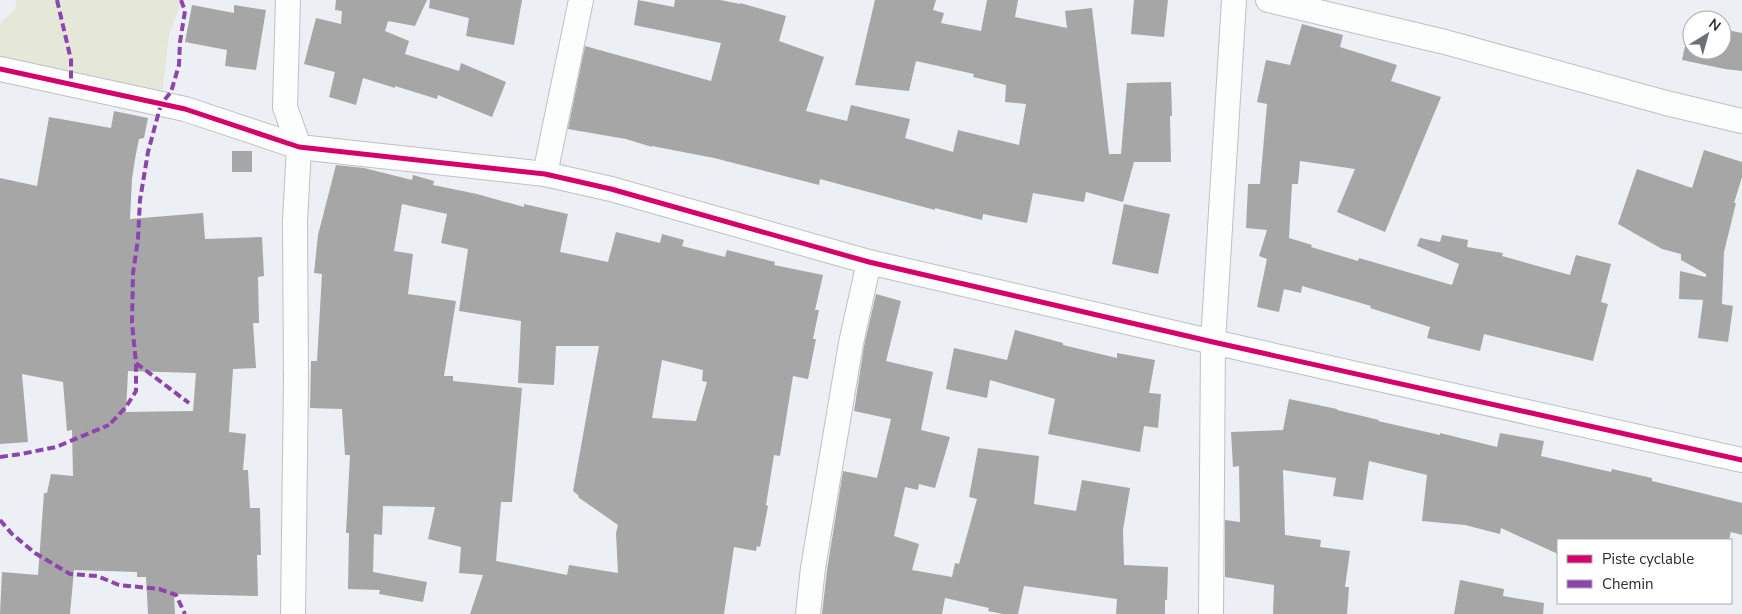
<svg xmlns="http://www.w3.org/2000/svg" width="1742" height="614" font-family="'Nunito Sans',sans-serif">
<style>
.green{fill:#e5e8d8}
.building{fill:#a6a6a7;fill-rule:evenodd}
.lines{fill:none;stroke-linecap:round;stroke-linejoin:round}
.street-casing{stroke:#bec0c4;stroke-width:26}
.street{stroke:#fcfdfd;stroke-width:24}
.quiet{stroke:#8e44ad;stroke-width:4;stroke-dasharray:8 4;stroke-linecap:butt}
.cycleway-casing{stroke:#fff;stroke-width:8}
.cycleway{stroke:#d6006c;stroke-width:5}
</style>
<rect width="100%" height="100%" fill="#eceff4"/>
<!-- green -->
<path class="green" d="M16 0H182L169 35 161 104 0 69V23L15 10Z"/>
<!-- building -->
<path class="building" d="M336 0H427L415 26 388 21 385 31 409 41 405 54 459 71 461 63 506 82 492 117 438 95 437 99 395 86V88L363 78 356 105 329 97 335 72 304 64 316 18 341 24 342 11 335 10Z
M430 0H522L514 45 466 36 469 18 429 8Z
M638 0 674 7 675 0H720L740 4V3L786 16 779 41 824 57 806 111 847 121 851 105 910 119 905 138 953 152 958 130 1019 145 1026 104 1005 102 1006 85 973 77 974 74 916 61 909 91 855 85 875 0H936L933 10 944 13 941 23 981 31 987 0H1018L1015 17 1067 28 1065 11 1092 8 1109 154H1121L1127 83 1171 82 1172 116H1170L1171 162H1134L1123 202 1086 192 1084 202 1033 193 1027 223 983 214 982 220 935 208V210L820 179 819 185 714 158 652 146V147L626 139 568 129 585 46 711 81 721 43 634 25Z
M1134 0H1168L1164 37 1131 34Z
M192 5 234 13V5L266 10 256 70 225 66 227 50 185 42Z
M1690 23H1692V50H1722V29L1742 33V71L1725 69 1682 60Z
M1302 24 1343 35 1340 47 1397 65 1391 81 1441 97 1385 232 1337 212 1355 169 1300 161 1298 184H1292L1289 238 1312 245 1311 247 1358 261 1359 258 1452 285 1459 264 1417 246 1420 238 1440 242 1442 235 1468 240 1467 247 1503 253 1502 256 1570 275 1576 255 1611 264 1601 302 1608 304 1593 361 1484 334 1480 351 1427 338 1430 327 1370 308 1371 306 1302 286 1301 293 1284 289 1279 312 1257 307 1267 259 1259 256 1267 230 1246 228 1248 184H1260L1267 104 1257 102 1266 60 1290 65Z
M114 111 148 118 144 138 139 139 135 159 132 179 130 219 203 213 205 239 262 237 264 276 258 277 259 323H253L256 368 233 369 229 432 246 434 243 470H248L250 508H260L261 555H257L258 596 174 594 175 614H148L146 577H137V572L74 570 70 614H0L2 572 38 575 44 493H47L51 474 73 476 72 430 67 431 63 382 22 374 28 442 0 444V178L37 186 49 117 111 128ZM128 371 196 373 193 411 126 412Z
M1704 150 1742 162V177L1734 203H1736L1724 252 1722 304 1733 306 1728 342 1698 338 1703 300 1679 299 1680 271 1706 277V274L1681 260V254L1662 249 1618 224 1637 169 1692 188Z
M232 151H252V172H232Z
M336 165 364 168 412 180 413 175 434 181 433 185 477 194 524 207V204L568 214 560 252 608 262 616 232 660 243 662 234 684 240 682 246 725 257 727 250 775 262 774 265 823 275 815 310H819L813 339H816L808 379 793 376 780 456 774 455 766 505 768 506 760 547 757 546 756 551 734 547 724 614H470L483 575 459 573 461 547 428 539 435 507 383 506 382 535 374 534 373 572 427 582 423 602 379 594 380 590 348 589 349 533H346L350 455H345L342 409 310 408 311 361H317L322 274 314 273 318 235ZM402 204 447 214 441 243 468 249 459 311 521 321 518 383 554 385 556 346H599L573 491 579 496 578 497 618 525 616 533 618 573 569 565 567 575 496 561 501 502H512L522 388 453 381V376H444L456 301 408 294 413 254 394 251ZM662 360 703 370 702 381 707 382 696 421 652 418Z
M1124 204 1170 214 1158 274 1112 264Z
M876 294 901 301 886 361 933 372 921 430 950 437 935 488 919 484 918 490 905 487 894 536 919 544 912 570 952 577 955 563 959 564 977 499 969 497 978 448 1039 456 1034 504 1076 511 1082 480 1130 488 1123 530 1124 565 1168 567 1167 600H1165V614H1116L1117 599 1024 586 1018 614H1003L988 611 989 608 945 598 942 614H822L827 570 843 471 877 478 891 419 854 411 864 346Z
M1015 330 1063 343V345L1117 358V353L1155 360 1149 393 1161 394 1158 428 1144 426 1140 452 1048 434 1055 399 990 380 987 398 946 389 954 348 1007 360Z
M1289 399 1337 409V410L1379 420 1378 421 1440 435V433L1497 447 1500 433 1544 441 1541 456 1611 472 1612 469 1652 478V481L1742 503V535L1731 532 1729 540H1558V554L1501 528 1500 534 1465 525 1422 521 1427 475 1369 461 1363 500 1333 496 1336 478 1283 470 1285 535 1321 540 1320 547 1350 551 1345 587H1349L1347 614H1273L1274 585 1225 577V520L1240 522 1239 466 1233 467 1231 432 1283 430Z
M1460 580 1504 589 1503 596 1544 603 1543 614H1454Z"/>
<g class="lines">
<defs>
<path id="street" d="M288 0 285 107 299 147 295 221 296 381 293 614
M1268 0 1445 42 1666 103 1742 121
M0 69 185 109 299 147 545 174 611 189 869 262 1213 342 1742 460
M545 174 581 0
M808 614 813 568 851 343 869 262
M1211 614 1213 342 1234 0"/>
</defs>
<!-- street casing -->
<use href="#street" class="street-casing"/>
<!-- street -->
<use href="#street" class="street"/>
<!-- quiet -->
<path class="quiet" d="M57 0 71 60V84
M181 0 185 11 180 42 179 65 171 92 161 104 148 152 140 200 138 239 133 273 132 323 136 363 189 403
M111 423 126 407 136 391V363
M0 457 21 454 56 447 109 425
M0 520 12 534 35 553 70 574 97 576 119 585 159 589 176 595 185 614"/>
<defs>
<path id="cycleway" d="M0 69 185 109 299 147 545 174 611 189 869 262 1213 342 1742 460"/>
</defs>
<!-- cycleway casing -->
<use href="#cycleway" class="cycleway-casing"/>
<!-- cycleway -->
<use href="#cycleway" class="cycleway"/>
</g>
<!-- legend -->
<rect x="1557" y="539" width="175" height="65" fill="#ffffff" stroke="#aaabac"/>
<rect x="1567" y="555" width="25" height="8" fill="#d6006c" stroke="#aaabac"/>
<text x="1602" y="564" font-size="15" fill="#2a2c2f">Piste cyclable</text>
<rect x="1567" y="580" width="25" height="8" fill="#8e44ad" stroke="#aaabac"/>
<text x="1602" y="589" font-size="15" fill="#2a2c2f">Chemin</text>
<!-- north arrow -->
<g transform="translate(1707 35) rotate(37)"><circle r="24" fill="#ffffff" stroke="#aaabac"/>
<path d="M0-4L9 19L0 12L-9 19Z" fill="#6e7074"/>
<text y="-8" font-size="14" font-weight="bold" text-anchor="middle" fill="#2a2c2f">N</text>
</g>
</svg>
